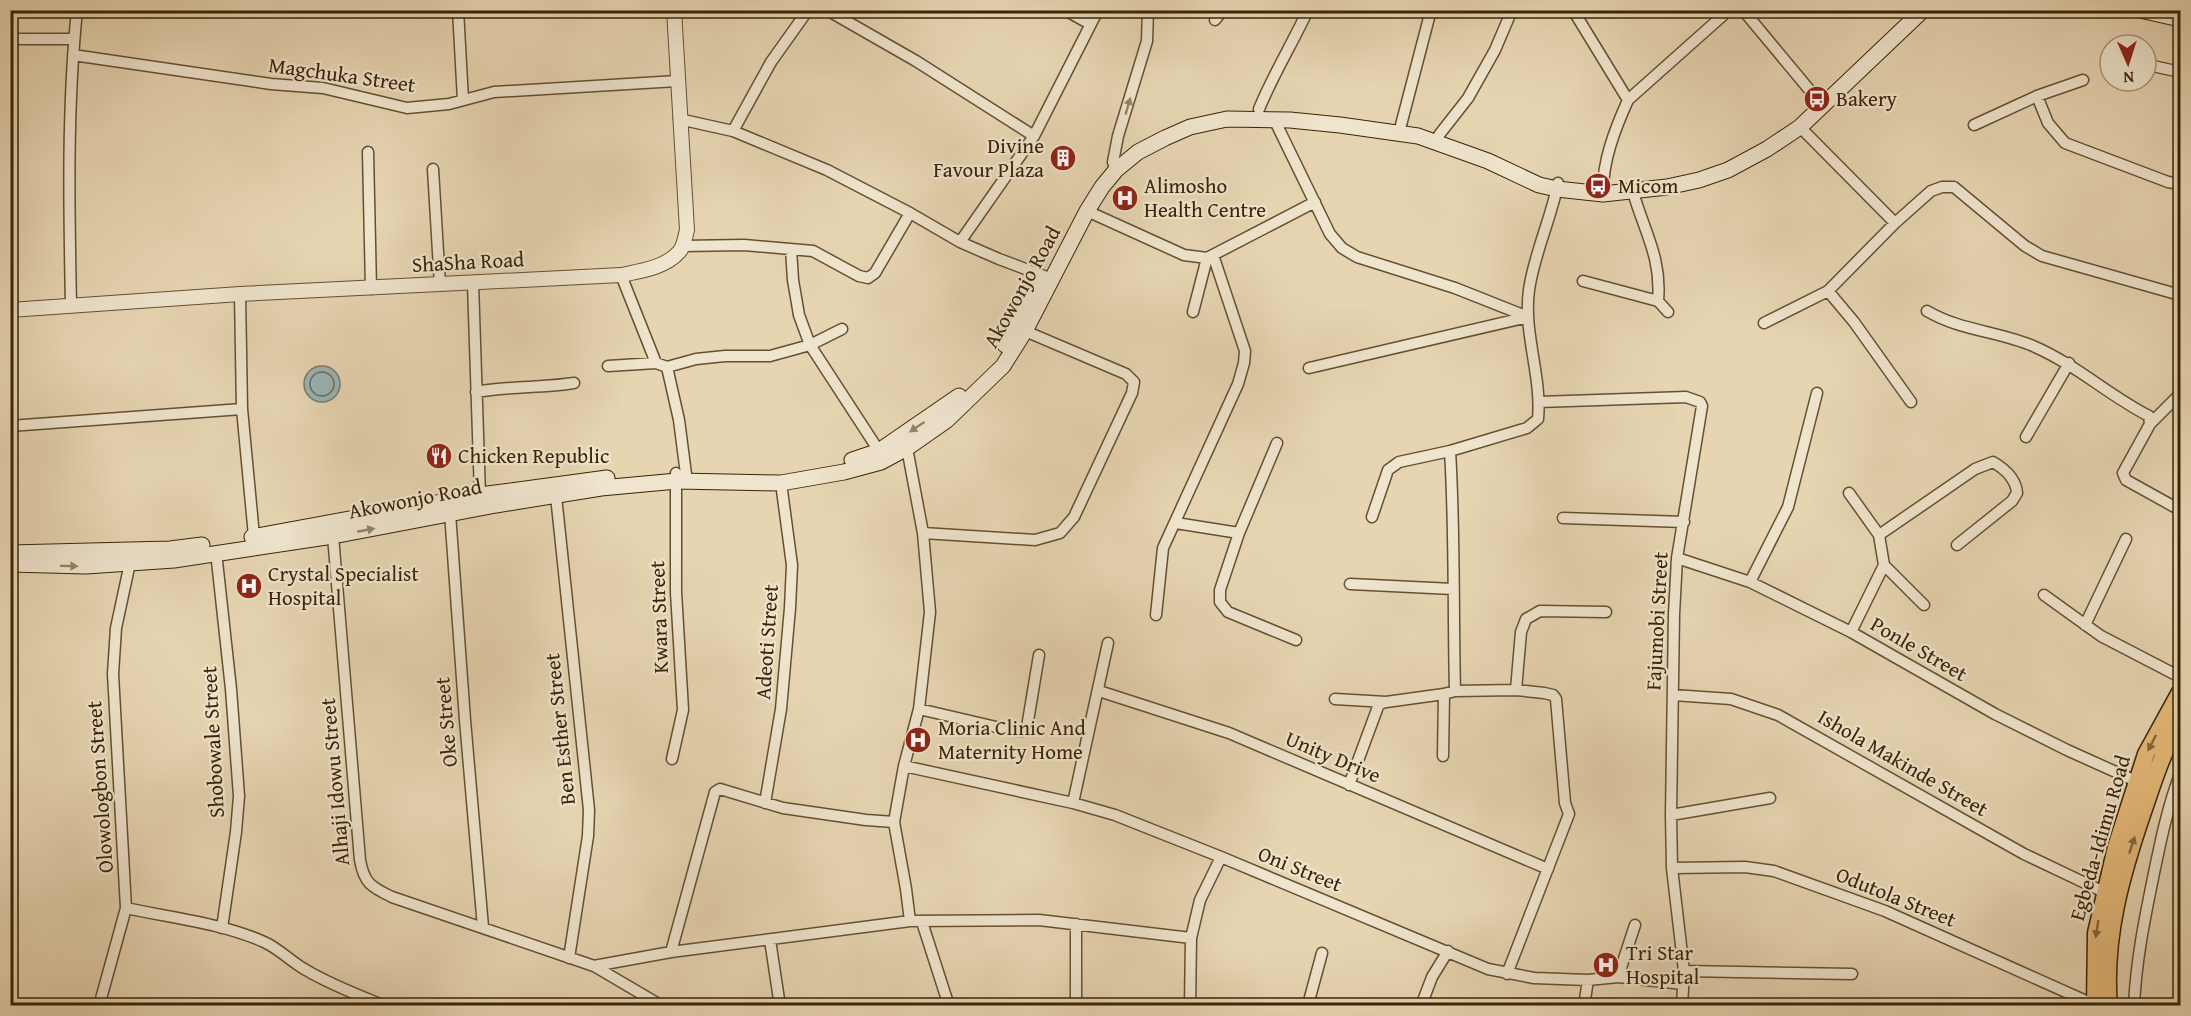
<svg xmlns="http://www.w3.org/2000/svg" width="2191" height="1016" font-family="'Gentium Book Plus',serif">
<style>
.water{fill:#9bb6b7;stroke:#747c70;stroke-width:1.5}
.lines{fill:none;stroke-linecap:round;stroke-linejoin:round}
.shore{stroke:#6a6d5e;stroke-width:1.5}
.minor-casing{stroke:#645031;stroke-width:13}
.tertiary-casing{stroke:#645031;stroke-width:16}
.secondary-casing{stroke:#392406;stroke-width:17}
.primary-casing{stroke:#392406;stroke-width:19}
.minor{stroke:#efe4cd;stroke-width:10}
.tertiary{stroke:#efe4cd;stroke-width:14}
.secondary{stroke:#efe4cd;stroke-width:15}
.primary{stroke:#e4ba79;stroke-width:16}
.oneway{fill:#94846a}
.oneway2{fill:#86683a}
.labels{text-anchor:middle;stroke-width:4.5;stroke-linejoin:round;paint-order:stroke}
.street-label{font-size:21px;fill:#392406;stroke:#efe4cd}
.poi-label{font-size:21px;fill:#392406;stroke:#efe4cd;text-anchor:start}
</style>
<rect width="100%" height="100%" fill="#e7d5b2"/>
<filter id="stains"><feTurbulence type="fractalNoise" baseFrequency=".00333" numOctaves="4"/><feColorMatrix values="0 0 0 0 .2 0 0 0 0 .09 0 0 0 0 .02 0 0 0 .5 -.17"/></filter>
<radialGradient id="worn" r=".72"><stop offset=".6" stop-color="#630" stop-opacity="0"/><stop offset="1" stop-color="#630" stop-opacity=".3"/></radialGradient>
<!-- water -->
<path class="water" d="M304 384a18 18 0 1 1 36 0a18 18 0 1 1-36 0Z"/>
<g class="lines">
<!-- shore -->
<path class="shore" d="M310 384a12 12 0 1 1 24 0a12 12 0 1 1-24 0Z"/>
<defs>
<path id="minor" d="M458 10 463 100
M827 10 916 61 1034 136
M1065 10 1090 24
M1573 10 1628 100C1615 129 1602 162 1603 194
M1743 10 1817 99
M1215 20 1223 10
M10 39H74
M73 55 271 84 323 88 407 108 449 104 494 92 677 81
M2153 66 2180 72
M2037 96 2048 123 2065 143 2168 182 2180 184
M1628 100 1729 10
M1259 109C1273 75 1292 44 1308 10
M679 119 733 131 827 170 910 213 960 242 999 259 1052 279
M1274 119 1330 234 1342 248 1357 257 1455 288 1528 317
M1401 125 1431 10
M1974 125 2037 96 2083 80
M1800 127 1895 223
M733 131 771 62 808 10
M1439 135 1468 98 1495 50 1512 10
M368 152 371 289
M433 169 440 285
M1116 170 1113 162 1118 136 1147 41 1148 10
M1633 192C1644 231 1662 258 1658 301
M1087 211 1184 255 1207 258 1315 202
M960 242 1034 136 1098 10
M683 246 744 245 813 251 859 276 868 278 875 273 910 213
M791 249 793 280 799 315 810 345 879 451
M621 275 656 363
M1583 281 1658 301 1668 312
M473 283 480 495
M1828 291 1854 322 1911 402
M240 294 242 409 254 536
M71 305C69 207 67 108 77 10
M1927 311C1961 331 1998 331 2033 346 2077 365 2108 395 2149 416L2150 424 2123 473 2126 480 2180 510
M1193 312 1207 258
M1764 323 1828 291 1895 223 1931 191 1942 187H1954L2025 246 2042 256 2180 295
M608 366 656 363 667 367 696 359 725 356H770L810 345 842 329
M667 367 679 420 687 482
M1309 368 1528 317
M476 392C509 386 542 388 574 383
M1539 402 1686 397 1700 402 1702 406 1677 558 1674 614 1671 815 1672 868 1684 971 1682 1006
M2150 424 2180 394
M10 426 242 409
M2026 437 2069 363
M1277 443 1239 533 1220 590V602L1228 612 1296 640
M907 448 923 533 930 612 919 709 904 766 894 822 906 889 910 921
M1450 451C1455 531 1453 611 1455 691
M1849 493 1879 535 1884 565 1924 605
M556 496 589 810 588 836 569 958
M450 513 465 720 483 927
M1372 517 1388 470 1399 462 1450 451 1527 428 1538 419C1542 376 1523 333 1529 290 1534 254 1551 219 1558 183
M1563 518 1684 522
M1176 523 1239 533
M923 533 1035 540 1060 533 1074 517 1132 393 1134 382 1126 374 1025 331
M1879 535 1975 469 1993 462C2005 469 2016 479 2017 493L2012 501 1957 545
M333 536 360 860C364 883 371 887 392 897L594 966 662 1006
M216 552 231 689 239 796 236 832 222 928
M1677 558 1750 582 1851 632 1995 714 2067 750 2138 782
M1750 582 1788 507 1817 393
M1350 584 1453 589
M2044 595 2101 636 2180 677
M1156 615 1163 548 1238 384 1244 363 1245 351 1213 255
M2085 625 2126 539
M1851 632 1884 565
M1516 690 1521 632 1526 619 1540 611 1606 612
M1099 691 1229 733 1548 869
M1673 695 1731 699 1778 715 2024 854 2106 893
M1335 699 1386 702 1444 694 1455 691 1516 690 1544 693 1553 695 1556 699 1565 803 1569 814 1507 974
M919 709 1009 730 1023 731 1027 727 1039 655
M1443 756 1444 694
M672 759 683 710 676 592V473
M904 766 1073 803 1115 815 1221 857 1488 969 1534 978 1588 980 1618 977 1683 984
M1349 785 1379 704 1386 702
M765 803 781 709 790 608 792 565 781 483
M1073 803 1108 643
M1671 815 1770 798
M1672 868 1745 867 1774 871 1885 911 2095 1005
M126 908C171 918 222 923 264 942 280 949 291 962 306 970 331 985 358 995 385 1006
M922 922 949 1006
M770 940 780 1006
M671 952 715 792 720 789 783 808 866 820 894 822
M594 966 671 952 910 921 1039 920 1191 938
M1684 971 1852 974
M1618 977 1635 925
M99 1006 126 908 113 674 116 628 130 563
M1076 1006V924
M1190 1006 1191 938 1200 900 1221 857
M1306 1006 1309 1001 1322 953
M1421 1006 1432 977 1448 951
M1584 1006 1588 980
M2134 1006C2136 960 2145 917 2154 873 2161 839 2168 806 2180 774"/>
<path id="tertiary" d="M10 310 240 294 621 275C640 271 665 268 679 252 684 247 685 237 687 230L674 10"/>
<path id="secondary" d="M2140 10 2180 19
M1005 345 1038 285
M852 460 879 451 959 396
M252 537 480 495 607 478
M10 553 170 549 202 545
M10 564 86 566 174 560 333 536 496 505 601 488 677 481 781 483 844 472 881 462 907 448 947 420 1003 366 1025 331 1087 211 1102 187 1116 170 1138 152 1165 138 1190 127 1227 119 1290 120 1340 125 1418 136 1488 161 1539 185 1557 189 1603 194 1667 187 1699 180 1728 170 1767 149 1800 127 1923 10"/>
<path id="primary" d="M2095 1006 2096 933 2116 847 2146 754 2180 692
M2109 1006C2103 937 2122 873 2144 809 2154 779 2164 749 2180 721"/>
</defs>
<!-- minor casing -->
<use href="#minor" class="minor-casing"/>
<!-- tertiary casing -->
<use href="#tertiary" class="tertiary-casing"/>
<!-- secondary casing -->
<use href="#secondary" class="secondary-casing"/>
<!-- primary casing -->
<use href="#primary" class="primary-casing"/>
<!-- minor -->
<use href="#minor" class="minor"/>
<!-- tertiary -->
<use href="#tertiary" class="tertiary"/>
<!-- secondary -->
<use href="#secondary" class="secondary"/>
<!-- primary -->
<use href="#primary" class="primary"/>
</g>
<!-- one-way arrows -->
<defs><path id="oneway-solid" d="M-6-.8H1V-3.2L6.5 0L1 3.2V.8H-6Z" transform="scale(1.5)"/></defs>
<g class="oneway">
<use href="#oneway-solid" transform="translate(1128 106) rotate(-74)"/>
<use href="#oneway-solid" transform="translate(917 427) rotate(146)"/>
<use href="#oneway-solid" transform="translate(366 530) rotate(-11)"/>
<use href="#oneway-solid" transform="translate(69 566) rotate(1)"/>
</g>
<g class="oneway2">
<use href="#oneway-solid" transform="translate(2152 743) rotate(117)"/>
<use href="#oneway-solid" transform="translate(2132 845) rotate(-72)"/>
<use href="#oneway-solid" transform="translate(2097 929) rotate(99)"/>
</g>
<!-- icons -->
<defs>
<symbol id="bus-disc" viewBox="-11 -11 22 22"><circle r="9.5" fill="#8f2418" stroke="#efe4cd"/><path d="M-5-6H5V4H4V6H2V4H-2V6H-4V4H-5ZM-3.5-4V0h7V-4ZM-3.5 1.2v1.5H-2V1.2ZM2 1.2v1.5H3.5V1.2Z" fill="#fff"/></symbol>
<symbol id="building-disc" viewBox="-11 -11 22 22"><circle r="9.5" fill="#8f2418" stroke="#efe4cd"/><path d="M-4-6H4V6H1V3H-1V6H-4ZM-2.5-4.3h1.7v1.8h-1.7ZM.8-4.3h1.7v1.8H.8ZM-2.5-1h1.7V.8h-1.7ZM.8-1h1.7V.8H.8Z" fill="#fff"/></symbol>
<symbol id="hospital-disc" viewBox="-11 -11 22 22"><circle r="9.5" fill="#8f2418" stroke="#efe4cd"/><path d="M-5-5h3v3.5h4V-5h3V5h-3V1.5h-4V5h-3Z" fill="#fff"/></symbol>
<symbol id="restaurant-disc" viewBox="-11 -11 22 22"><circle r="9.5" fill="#8f2418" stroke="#efe4cd"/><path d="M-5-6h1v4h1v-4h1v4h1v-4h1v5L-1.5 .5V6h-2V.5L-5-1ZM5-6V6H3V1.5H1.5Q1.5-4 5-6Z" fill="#fff"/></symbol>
</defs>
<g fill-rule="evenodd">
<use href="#bus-disc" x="1802" y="84" width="30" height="30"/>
<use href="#building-disc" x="1048" y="143" width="30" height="30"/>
<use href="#bus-disc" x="1583" y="171" width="30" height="30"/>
<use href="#hospital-disc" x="1110" y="183" width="30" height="30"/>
<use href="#restaurant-disc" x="424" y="441" width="30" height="30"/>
<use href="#hospital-disc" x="234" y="571" width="30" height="30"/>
<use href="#hospital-disc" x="903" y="725" width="30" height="30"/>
<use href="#hospital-disc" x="1591" y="950" width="30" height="30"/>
</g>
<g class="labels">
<!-- street labels -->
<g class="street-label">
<text transform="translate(342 75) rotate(8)" y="7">Magchuka Street</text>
<text transform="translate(468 262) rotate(-3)" y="7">ShaSha Road</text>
<text transform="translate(1022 287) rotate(-61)" y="7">Akowonjo Road</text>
<text transform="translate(415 499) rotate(-11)" y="7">Akowonjo Road</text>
<text transform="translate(659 617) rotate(-92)" y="7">Kwara Street</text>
<text transform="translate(1657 621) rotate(-87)" y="7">Fajumobi Street</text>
<text transform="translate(767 642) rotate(-86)" y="7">Adeoti Street</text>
<text transform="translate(1919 649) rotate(30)" y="7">Ponle Street</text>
<text transform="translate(446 722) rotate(-95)" y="7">Oke Street</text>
<text transform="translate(560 729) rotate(-96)" y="7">Ben Esther Street</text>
<text transform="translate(213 742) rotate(-93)" y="7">Shobowale Street</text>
<text transform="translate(1333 757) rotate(23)" y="7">Unity Drive</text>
<text transform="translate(1903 763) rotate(30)" y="7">Ishola Makinde Street</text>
<text transform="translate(335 782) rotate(-95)" y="7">Alhaji Idowu Street</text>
<text transform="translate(100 787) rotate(-94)" y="7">Olowologbon Street</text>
<text transform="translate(2100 838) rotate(-74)" y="7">Egbeda-Idimu Road</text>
<text transform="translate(1300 869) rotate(22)" y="7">Oni Street</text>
<text transform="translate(1896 897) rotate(22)" y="7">Odutola Street</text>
</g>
<!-- poi labels -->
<g class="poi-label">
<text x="1836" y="106">Bakery</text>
<text x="1044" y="153" text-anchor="end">Divine<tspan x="1044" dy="24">Favour Plaza</tspan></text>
<text x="1144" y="193">Alimosho<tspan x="1144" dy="24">Health Centre</tspan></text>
<text x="1618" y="193">Micom</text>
<text x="458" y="463">Chicken Republic</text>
<text x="268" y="581">Crystal Specialist<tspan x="268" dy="24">Hospital</tspan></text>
<text x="938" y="735">Moria Clinic And<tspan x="938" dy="24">Maternity Home</tspan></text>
<text x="1626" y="960">Tri Star<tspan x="1626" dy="24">Hospital</tspan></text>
</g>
</g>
<!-- margin -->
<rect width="2191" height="1016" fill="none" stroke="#e7d5b2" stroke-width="36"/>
<rect x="12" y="12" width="2167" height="992" fill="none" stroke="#392406" stroke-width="3"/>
<rect x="18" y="18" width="2155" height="980" fill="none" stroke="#392406" stroke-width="1.5"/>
<!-- north arrow -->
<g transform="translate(2128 63) rotate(177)"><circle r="28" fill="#efe4cd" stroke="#a6977d" stroke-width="1.5"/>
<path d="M0-4.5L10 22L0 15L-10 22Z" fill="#8f2418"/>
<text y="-9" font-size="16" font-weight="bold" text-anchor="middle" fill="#392406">N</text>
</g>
<rect width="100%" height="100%" filter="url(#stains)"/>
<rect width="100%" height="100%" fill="url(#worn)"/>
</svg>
